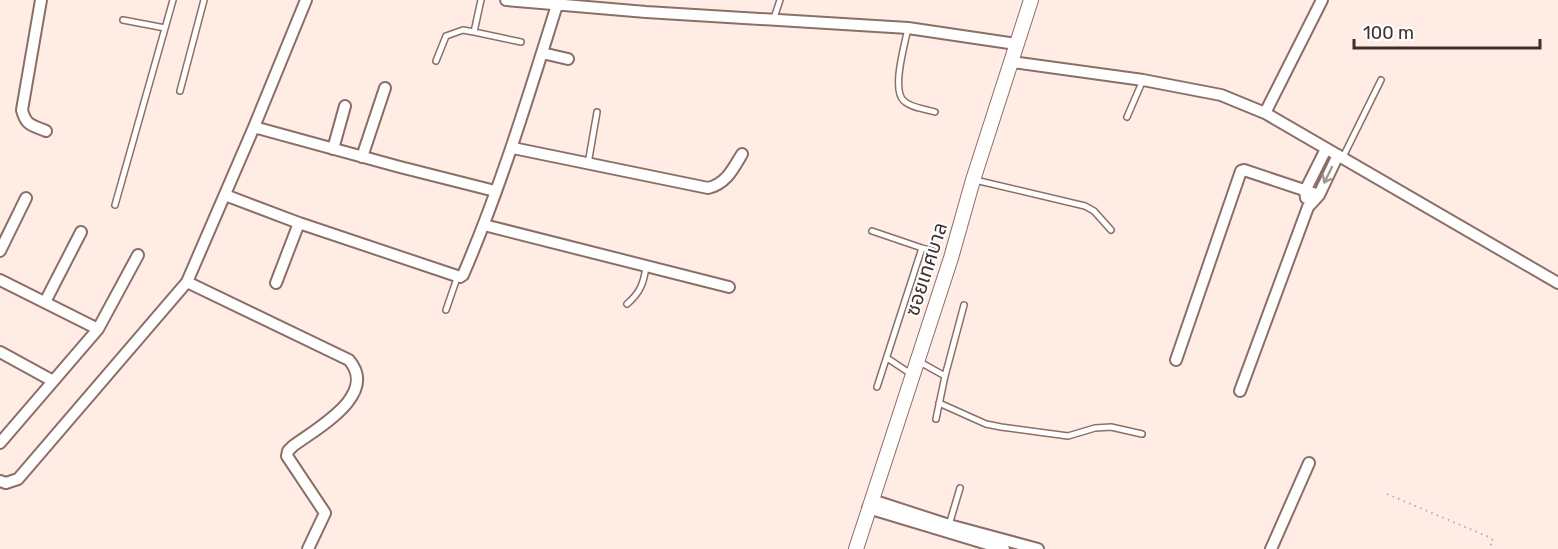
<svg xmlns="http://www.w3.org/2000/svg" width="1558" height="549" font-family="Rubik,'Noto Sans Thai',sans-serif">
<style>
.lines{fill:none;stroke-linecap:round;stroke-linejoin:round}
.service-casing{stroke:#8b6f66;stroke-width:8}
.minor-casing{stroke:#8b6f66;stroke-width:14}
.tertiary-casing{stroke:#8b6f66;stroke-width:16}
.path{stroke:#beaea8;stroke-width:2;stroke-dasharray:1.5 4.5;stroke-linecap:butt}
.service{stroke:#fff;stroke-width:5}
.minor{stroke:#fff;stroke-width:10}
.tertiary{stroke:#fff;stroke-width:14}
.oneway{stroke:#9e9896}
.labels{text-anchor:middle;stroke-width:4.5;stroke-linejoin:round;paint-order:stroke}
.street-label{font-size:20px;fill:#3c302c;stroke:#fdfdfd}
</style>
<rect width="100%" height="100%" fill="#ffece5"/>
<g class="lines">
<defs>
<path id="service" d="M774 18 780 0
M123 20 165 28
M908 28C905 44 891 90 904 101 911 108 926 109 935 112
M474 32 521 42
M436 61 446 36 463 30 474 32 481 0
M180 91 204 0
M1127 117 1143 80
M1343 157 1381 80
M588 164 597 112
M975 180 1085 206 1094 211 1111 230
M115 205 173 0
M872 231 922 248
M627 304C640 293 644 283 646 266
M446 310 457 278
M887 358 911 374
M918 361 945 376 936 419
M945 376 964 305
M877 387 922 248 933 251
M939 403 986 424 1001 427 1068 436 1095 428 1111 427 1142 434
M949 525 960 488"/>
<path id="minor" d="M41 0 22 110C26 126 32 125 46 131
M506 0 646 12 908 28 1016 44
M542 53 568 59
M1012 62 1143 80 1221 95 1265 113 1558 283
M1265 113 1322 0
M254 127 400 167 495 191
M513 148 708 188C726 184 733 169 742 154
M333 149 345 106
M362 157 385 88
M225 195 299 223 460 277 463 275C501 187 528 97 557 5
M1306 198 1305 191 1326 149
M484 225 729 287
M0 251 26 198
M0 280 98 329 138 255
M187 282 349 360C379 395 317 428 293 446L288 451 287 456 325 513 308 549
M276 283 299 223
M45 302 81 232
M0 352 53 381
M1176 360 1241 171 1244 170 1319 195
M1240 391 1308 207 1319 195 1338 155
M0 443 98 329
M0 481 6 483 18 479 187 282 254 127 306 0
M872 500 949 525 1038 549
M868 508 1004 549
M1271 549 1309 463"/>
<path id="tertiary" d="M856 549 951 258 973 180 1031 0"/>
</defs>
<!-- service casing -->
<use href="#service" class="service-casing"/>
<!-- minor casing -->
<use href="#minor" class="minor-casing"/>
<!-- tertiary casing -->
<use href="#tertiary" class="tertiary-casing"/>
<!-- path -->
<path class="path" d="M1387 494 1489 537 1493 540 1489 549"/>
<!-- service -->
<use href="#service" class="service"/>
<!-- minor -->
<use href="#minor" class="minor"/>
<!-- tertiary -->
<use href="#tertiary" class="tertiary"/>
</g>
<!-- one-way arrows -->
<defs><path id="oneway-shaft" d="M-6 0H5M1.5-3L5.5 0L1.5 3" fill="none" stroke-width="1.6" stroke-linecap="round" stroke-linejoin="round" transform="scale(1.5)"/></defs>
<use class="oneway" href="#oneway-shaft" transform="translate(1328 175) rotate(116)"/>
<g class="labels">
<!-- street labels -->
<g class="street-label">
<text transform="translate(926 269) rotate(-72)" y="7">ซอยเทศบาล</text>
</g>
</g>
<!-- scale -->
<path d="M1354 39v9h186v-9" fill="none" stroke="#3c302c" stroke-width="3"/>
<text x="1363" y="39" font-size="18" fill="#3c302c" stroke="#fdfdfd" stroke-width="4.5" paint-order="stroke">100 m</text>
</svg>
